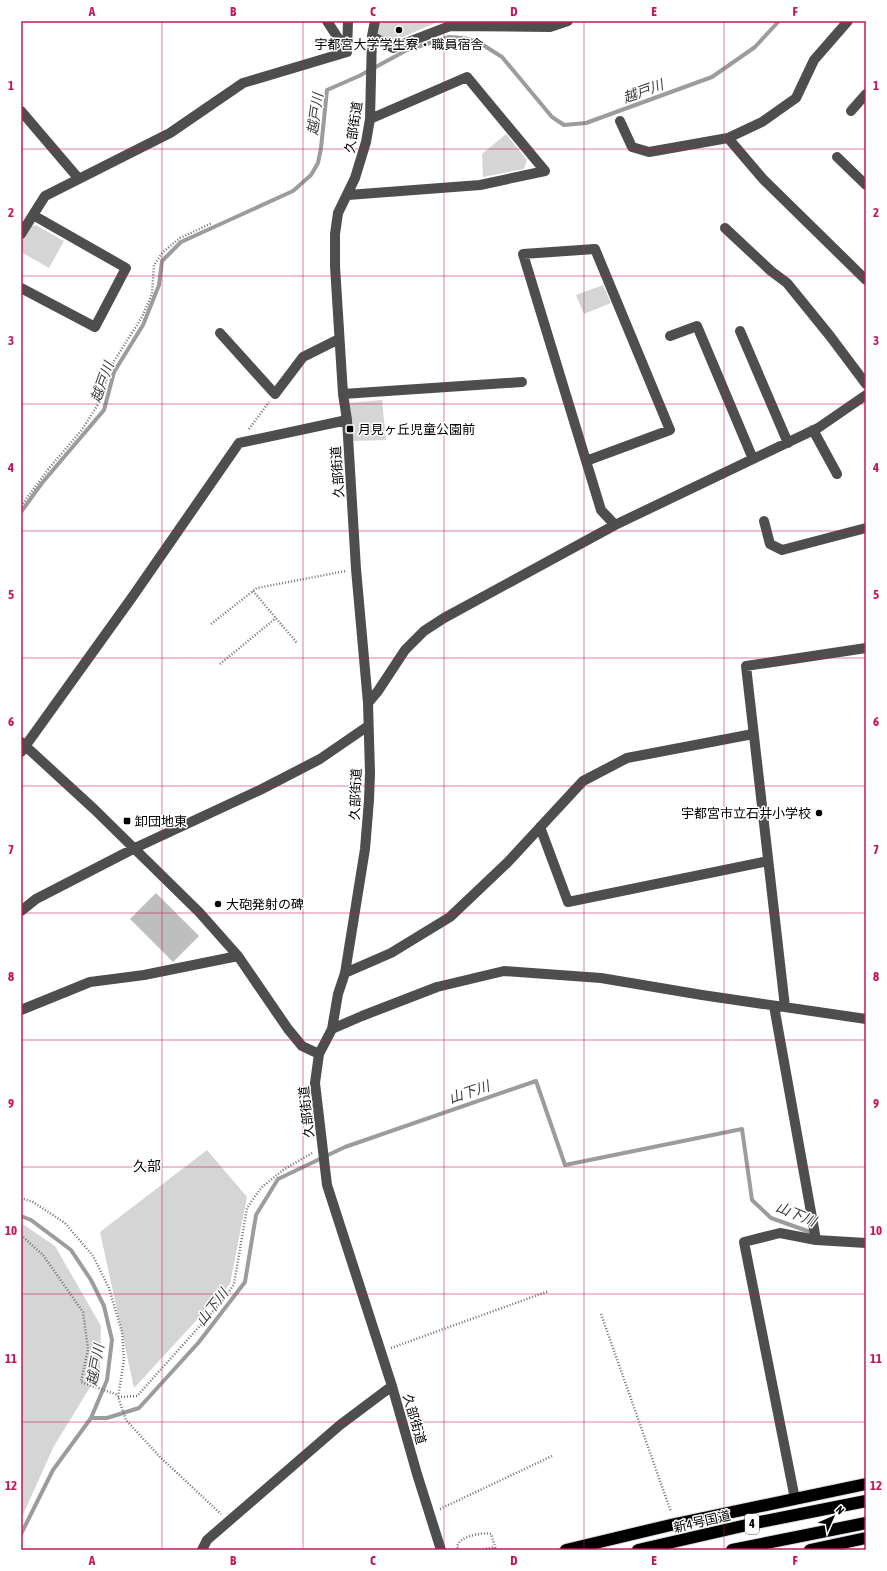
<svg xmlns="http://www.w3.org/2000/svg" width="887" height="1571" font-family="'Asap Condensed','Noto Sans JP',sans-serif">
<style>
.green{fill:#d5d5d5}
.lines{fill:none;stroke-linecap:round;stroke-linejoin:round}
.stream{stroke:#9c9c9c;stroke-width:4}
.building{fill:#bebebe}
.highway-casing{stroke:#dbdbdb;stroke-width:14}
.path{stroke:#707070;stroke-width:2.5;stroke-dasharray:1 2;stroke-linecap:butt}
.minor{stroke:#4e4e4e;stroke-width:10}
.highway{stroke:#000;stroke-width:12}
.grid{fill:none;stroke:#c2185b;stroke-width:1;stroke-opacity:0.55}
.poi-dot{fill:#000;stroke:#fff;stroke-width:1.5}
.labels{text-anchor:middle;stroke-width:3;stroke-linejoin:round;paint-order:stroke}
.shield{fill:#fff;stroke:#4c4c4c;stroke-width:1}
.shield-label{font-size:12px;font-weight:bold;fill:#000}
.poi-label{font-size:13px;fill:#000;stroke:#fff;text-anchor:start}
.street-label{font-size:13px;fill:#000;stroke:#fff}
.water-label{font-size:14px;font-style:italic;fill:#3d3d3d;stroke:#fff}
.neighbourhood-label{font-size:14px;fill:#000;stroke:#fff}
.neatline{fill:none;stroke:#c2185b;stroke-width:1.5}
.grid-label{font-size:13px;text-anchor:middle;font-weight:bold;fill:#c2185b}
</style>
<rect width="100%" height="100%" fill="#fff"/>
<!-- green -->
<path class="green" d="M378 21H440L384 45 376 38Z
M506 134 527 160 524 169 483 177 482 154Z
M36 225 64 241 49 268 21 252V240L28 227Z
M603 285 611 303 584 314 576 295Z
M382 400 386 440 353 441 348 403Z
M207 1150 247 1197 230 1284 134 1388 100 1232Z
M21 1223 55 1246 101 1326 100 1371 54 1446 21 1519Z"/>
<g class="lines">
<!-- stream -->
<path class="stream" d="M21 512 42 483 104 410 114 372 143 325 159 285 162 261 181 242 293 191 311 175 318 163 321 148 327 90 359 76 407 50 449 37 464 38 480 43 502 57 552 117 564 125 586 123 712 77 755 47 779 21
M21 1216 31 1220 71 1250 91 1280 104 1306 112 1340 107 1380 91 1418 53 1470 21 1534
M91 1418H107L139 1408 199 1342 245 1282 256 1215 278 1179 345 1147 536 1081 565 1165 742 1129 752 1200 771 1218 813 1233"/>
</g>
<!-- building -->
<path class="building" d="M156 893 199 936 173 962 130 919Z"/>
<g class="lines">
<defs>
<path id="highway" d="M566 1550 675 1524 866 1484
M638 1550 760 1522 866 1501
M732 1550 866 1523
M810 1550 866 1538"/>
</defs>
<!-- highway casing -->
<use href="#highway" class="highway-casing"/>
<!-- path -->
<path class="path" d="M249 429 269 402
M21 506 50 467 81 431 99 403 111 366 142 317 152 294 154 265 163 252 180 238 212 223
M253 591 297 643
M211 624 257 588 346 571
M220 664 276 618
M21 1198 33 1202 65 1223 93 1256 109 1288 122 1332 124 1360 118 1397 126 1420 160 1457 221 1514
M21 1235 43 1255 83 1312 88 1349 81 1382 118 1395
M601 1314 671 1512
M391 1348 549 1291
M118 1397 137 1396 224 1299 234 1284 247 1208 261 1188 283 1170 312 1153
M440 1509 552 1456
M460 1550 457 1547C459 1536 482 1532 491 1534L496 1550
M480 1550 494 1547V1550"/>
<!-- minor -->
<path class="minor" d="M327 21 347 52
M375 21 372 36 370 119 366 142 355 178 338 213 335 234V266L343 394 347 420 356 569 368 703 370 773 369 800 365 849 345 973 338 994 332 1029 319 1054 315 1083 327 1185 392 1386 417 1474 441 1550
M372 36 393 48 450 26 550 27 568 21
M21 111 79 179
M851 111 866 94
M620 121 632 147 649 152 728 138 762 122 796 98 814 60 848 21
M728 138 763 179 866 280
M837 157 866 185
M348 195 480 185 545 171 467 77 370 119
M725 228 771 271 787 283 830 336 866 384
M21 234 45 196 170 133 243 83 347 52 348 21
M21 288 95 327 126 268 33 215
M740 331 788 443
M220 333 275 394 303 357 339 339
M670 336 697 326 753 459
M343 394 522 382
M813 430 837 474
M586 461 670 430 595 249 523 254 601 510 615 525
M764 521 770 544 782 550 866 528
M368 703 378 691 405 650 424 631 444 618 615 525 818 428 866 395
M21 742 94 809 199 912 238 956 288 1029 302 1046 319 1054
M21 752 133 596 239 443 347 420
M540 827 568 902 768 861
M21 911 36 899 135 848 260 790 320 759 368 726
M345 973 391 953 450 917 507 863 583 781 627 758 753 734
M774 1006 816 1240
M785 1007 746 666 866 648
M21 1010 90 982 144 975 238 956
M332 1029 362 1016 437 987 504 971 601 978 702 995 866 1019
M795 1499 744 1242 780 1233 816 1240 866 1243
M202 1550 207 1540 340 1425 392 1386"/>
<!-- highway -->
<use href="#highway" class="highway"/>
</g>
<!-- grid -->
<path class="grid" d="M162 21V1550M303 21V1550M444 21V1550M584 21V1550M724 21V1550M21 149H866M21 276H866M21 404H866M21 531H866M21 658H866M21 786H866M21 913H866M21 1040H866M21 1167H866M21 1294H866M21 1422H866"/>
<!-- markers -->
<g class="poi-dot">
<circle cx="399" cy="30" r="4"/>
<rect x="346" y="425" width="8" height="8" rx="2"/>
<circle cx="819" cy="813" r="4"/>
<rect x="123" y="817" width="8" height="8" rx="2"/>
<circle cx="218" cy="904" r="4"/>
</g>
<g class="labels">
<!-- shield labels -->
<rect class="shield" x="745" y="1514" width="14" height="20" rx="3"/>
<g class="shield-label">
<text x="752" y="1528">4</text>
</g>
<!-- poi labels -->
<g class="poi-label">
<text x="399" y="49" text-anchor="middle">宇都宮大学学生寮・職員宿舎</text>
<text x="358" y="434">月見ヶ丘児童公園前</text>
<text x="811" y="818" text-anchor="end">宇都宮市立石井小学校</text>
<text x="135" y="826">卸団地東</text>
<text x="226" y="909">大砲発射の碑</text>
</g>
<!-- street labels -->
<g class="street-label">
<text transform="translate(353 127) rotate(-81)" y="5">久部街道</text>
<text transform="translate(337 472) rotate(-94)" y="5">久部街道</text>
<text transform="translate(355 794) rotate(-88)" y="5">久部街道</text>
<text transform="translate(306 1112) rotate(-96)" y="5">久部街道</text>
<text transform="translate(415 1419) rotate(74)" y="5">久部街道</text>
<text transform="translate(702 1521) rotate(-13)" y="5">新4号国道</text>
</g>
<!-- water labels -->
<g class="water-label">
<text transform="translate(643 91) rotate(-20)" y="5">越戸川</text>
<text transform="translate(315 114) rotate(-82)" y="5">越戸川</text>
<text transform="translate(102 382) rotate(-70)" y="5">越戸川</text>
<text transform="translate(469 1092) rotate(-19)" y="5">山下川</text>
<text transform="translate(796 1214) rotate(23)" y="5">山下川</text>
<text transform="translate(212 1307) rotate(-52)" y="5">山下川</text>
<text transform="translate(95 1365) rotate(-79)" y="5">越戸川</text>
</g>
<!-- neighbourhood labels -->
<g class="neighbourhood-label">
<text x="147" y="1171">久部</text>
</g>
</g>
<!-- border -->
<rect width="887" height="1571" fill="none" stroke="#ffffff" stroke-width="44"/>
<!-- north arrow -->
<g transform="translate(833 1517) rotate(45)" stroke="#ffffff" stroke-width="3" paint-order="stroke">
<path d="M0-3L7 15L0 10L-7 15Z" fill="#000000"/>
<text y="-6" font-size="11" font-weight="bold" text-anchor="middle" fill="#000000">N</text>
</g>
<rect x="22" y="22" width="843" height="1527" class="neatline"/>
<g class="grid-label">
<text x="92" y="16">A</text>
<text x="233" y="16">B</text>
<text x="373" y="16">C</text>
<text x="514" y="16">D</text>
<text x="654" y="16">E</text>
<text x="795" y="16">F</text>
<text x="11" y="90">1</text>
<text x="876" y="90">1</text>
<text x="11" y="217">2</text>
<text x="876" y="217">2</text>
<text x="11" y="345">3</text>
<text x="876" y="345">3</text>
<text x="11" y="472">4</text>
<text x="876" y="472">4</text>
<text x="11" y="599">5</text>
<text x="876" y="599">5</text>
<text x="11" y="726">6</text>
<text x="876" y="726">6</text>
<text x="11" y="854">7</text>
<text x="876" y="854">7</text>
<text x="11" y="981">8</text>
<text x="876" y="981">8</text>
<text x="11" y="1108">9</text>
<text x="876" y="1108">9</text>
<text x="11" y="1235">10</text>
<text x="876" y="1235">10</text>
<text x="11" y="1363">11</text>
<text x="876" y="1363">11</text>
<text x="11" y="1490">12</text>
<text x="876" y="1490">12</text>
<text x="92" y="1565">A</text>
<text x="233" y="1565">B</text>
<text x="373" y="1565">C</text>
<text x="514" y="1565">D</text>
<text x="654" y="1565">E</text>
<text x="795" y="1565">F</text>
</g>
</svg>
